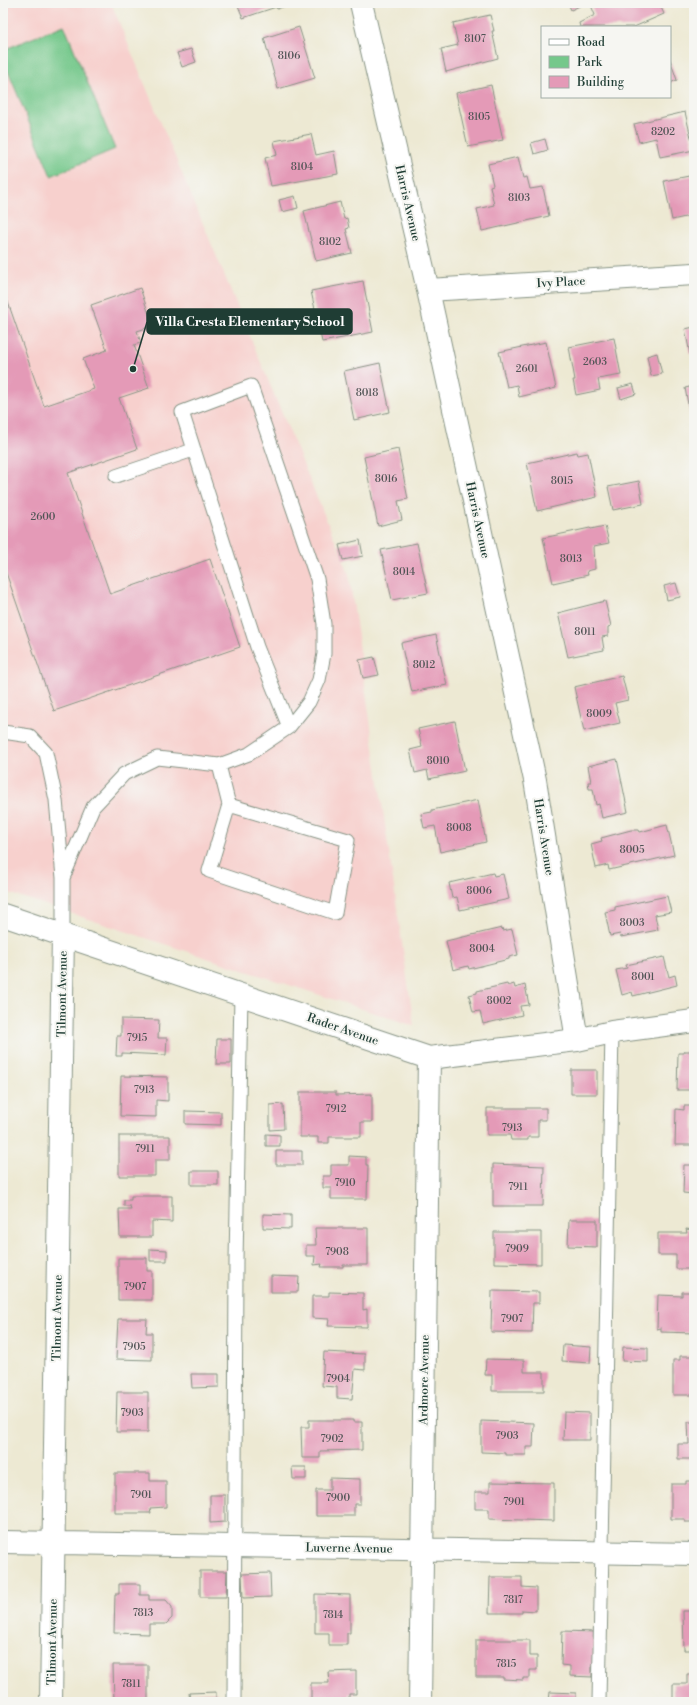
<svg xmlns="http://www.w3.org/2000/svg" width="697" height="1705" font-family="'Libre Bodoni',serif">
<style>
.built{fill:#f7d0cd}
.green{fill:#75c88b;stroke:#4a8260}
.building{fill:#e49ab7}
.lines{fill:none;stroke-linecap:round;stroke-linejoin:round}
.service-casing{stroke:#869384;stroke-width:15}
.minor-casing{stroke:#869384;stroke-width:24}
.service{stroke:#fff;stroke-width:13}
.minor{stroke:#fff;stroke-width:22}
.labels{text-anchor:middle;stroke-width:4;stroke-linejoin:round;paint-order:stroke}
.number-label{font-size:10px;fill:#505455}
.street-label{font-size:12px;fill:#1f3d34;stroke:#f6f6f2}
.leader{fill:none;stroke:#1f3d34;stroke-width:1.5}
.callout-dot{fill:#1f3d34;stroke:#f6f6f2;stroke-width:1.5}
.callout{fill:#1f3d34;stroke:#1f3d34;stroke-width:1.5}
.callout-label{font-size:13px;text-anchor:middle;font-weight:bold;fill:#fff}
</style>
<rect width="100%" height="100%" fill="#f6f6f2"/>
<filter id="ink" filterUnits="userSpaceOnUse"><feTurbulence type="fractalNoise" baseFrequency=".025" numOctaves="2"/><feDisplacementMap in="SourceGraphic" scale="8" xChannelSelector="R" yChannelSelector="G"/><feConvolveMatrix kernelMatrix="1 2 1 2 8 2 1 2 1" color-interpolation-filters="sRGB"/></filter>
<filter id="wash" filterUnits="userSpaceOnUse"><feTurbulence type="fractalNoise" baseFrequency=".012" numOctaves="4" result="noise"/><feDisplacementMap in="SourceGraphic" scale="16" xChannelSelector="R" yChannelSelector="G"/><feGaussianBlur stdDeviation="0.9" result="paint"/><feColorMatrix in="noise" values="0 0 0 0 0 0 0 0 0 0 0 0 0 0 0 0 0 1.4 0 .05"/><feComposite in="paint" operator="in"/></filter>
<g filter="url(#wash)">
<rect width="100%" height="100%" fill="#ede9d3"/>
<!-- built -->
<path class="built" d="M3 3H111L349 574 414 1026 3 891Z"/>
<!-- green -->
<path class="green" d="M64 25 115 149 51 176 3 59V50Z"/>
<g id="blocks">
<!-- building -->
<path class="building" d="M237 3H294L277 9 276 7 243 18Z
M568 3H586L571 10Z
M590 3H659L664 14 634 27H580L579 23 595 15Z
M490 15 494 31H492L498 58 446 72 441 49 458 45 453 23Z
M299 27 315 78 278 89 264 38Z
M191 49 196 62 182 67 177 53Z
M670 60 677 80 670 83Z
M491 85 503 140 468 147 456 93Z
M685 112 694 150 660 157 656 138 639 142 634 124Z
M311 134 316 155 334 151 338 174 271 186 265 158 277 155 274 141Z
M545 139 548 150 534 154 531 143Z
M518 157 523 178 527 177 530 189 543 187 549 216 482 231 477 209 494 205 490 186 493 185 488 164Z
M694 175V215L672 220 664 181Z
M295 196 298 208 282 212 279 200Z
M340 202 344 219 347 218 349 228 346 229 352 253 316 261 304 211Z
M363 281 373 332 322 342 311 291Z
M3 288 44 406 94 389 83 359 107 350 91 305 140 288 153 326 137 331 141 343 134 345 149 388 119 398 137 449 68 473 110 594 210 559 240 647 54 711 3 564Z
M694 327V354H690L685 329Z
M614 338 621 375 598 379 600 390 576 395 573 380H575L569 347Z
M546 342 556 388 519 397 517 385 507 387 499 352Z
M657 353 662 374 651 376 647 356Z
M380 363 390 412 354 420 344 371Z
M633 384 636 394 621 399 618 388Z
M694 386V431H693L685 388Z
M398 449 408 499 398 501 402 520 378 526 364 457Z
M577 452 578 455 588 453 597 497 537 511 527 463Z
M639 481 643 504 613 510 608 487Z
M605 526 609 543 594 546 595 569 587 571 588 575 553 583 543 538 590 528 591 529Z
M360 540 363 556 343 560 339 545Z
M417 543 428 593 392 600 381 550Z
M676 583 680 597 667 600 664 586Z
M605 601 611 626 608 627V636L602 637 604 650 568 657 558 613Z
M436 635 447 685 412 692 401 643Z
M374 657 379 675 363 678 359 660Z
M622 676 628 700 615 703 620 723 584 731 574 687Z
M455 721 465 771 429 779 427 770 415 773 410 750 422 747 418 729Z
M617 759 628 812 602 818 599 804 596 805 593 789H589L588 782H591L588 766Z
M478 800 486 842 440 852 435 826 424 828 421 814 432 812V810Z
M667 825 674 855 609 870 608 865 596 868 591 844 602 841 601 838 631 830H639L640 832Z
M493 873 494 876 503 874 509 899 460 910 457 897 452 898 449 883Z
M667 896 671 912 655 915 658 930 621 937 620 934 610 936 605 912 615 910V907Z
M502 928 503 931 512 929 518 955 509 957V959L469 969 468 966 453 970 446 941Z
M664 957 669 977 675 975 677 985 633 996 632 992 622 995 616 970 627 968 626 965Z
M507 984 508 986 514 984 515 988 525 985 529 1005 520 1006 522 1015 483 1024 480 1011 473 1012 469 995 477 993V991Z
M121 1019 159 1020 158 1038H167L166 1055 122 1053V1056H116L117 1036H121Z
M217 1039H231V1064H216Z
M685 1051H694V1090H677L678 1053H684Z
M571 1070H597V1094H571Z
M121 1076 168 1077V1101L156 1100V1117L120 1116Z
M300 1092H336V1095L372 1094V1122H361V1137H329V1143H318V1137H300Z
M283 1104 284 1129 270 1130V1105Z
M684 1106H694V1145H675L676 1109 684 1110Z
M487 1108H546V1120H538V1137H528V1140H511L510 1135H487Z
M185 1111 221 1112V1125L185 1124Z
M266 1134 280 1135V1146H266Z
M119 1136H170V1160H155V1176H119Z
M276 1151H302V1165H276Z
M349 1156 366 1157V1165H368L367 1199H331V1188H323V1176H331V1165H349Z
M493 1164 544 1166 543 1206H493Z
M684 1165H694V1194L683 1193Z
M191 1171H218V1185H191Z
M131 1196H172V1222L152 1221V1237H120L119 1209H131L130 1206H124V1200H131Z
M263 1214 291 1215V1229L263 1228Z
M569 1220H597V1247L568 1246Z
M315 1228H368V1265H343V1267H321L322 1264 314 1265 315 1256H306V1245H316Z
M686 1229 694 1230V1269H676V1255H658V1233H687Z
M494 1232H541V1264L494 1263Z
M150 1249 167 1250V1261H150Z
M118 1258H147V1271H152V1300H118Z
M271 1276 299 1277 298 1292H271Z
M492 1291 539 1292V1303H533L532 1333 491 1332Z
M329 1292 363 1293V1310L367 1309V1327L328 1326 329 1319 312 1318V1296H329Z
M682 1292H694V1333L661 1332V1328L657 1329 658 1295 682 1296Z
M118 1319H147L146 1333H152V1360L116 1359Z
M563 1345 591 1347 590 1363 562 1361Z
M623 1347 648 1348V1362L622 1361Z
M324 1352 365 1354V1370L355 1369 352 1399 337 1398V1387L322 1386Z
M680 1356H694V1395H673V1360H680Z
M486 1359 524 1360V1372H544V1391H492V1375H485Z
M191 1374H219V1387L192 1388Z
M117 1392H148V1432H116Z
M564 1412 590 1413V1440H563Z
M309 1420H353V1422H362V1450L320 1451V1458H302L301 1427H309Z
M481 1421 534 1423 533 1447H526V1455H505V1453L481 1452Z
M688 1422H694V1459H678V1444H689Z
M292 1467H306V1479H293Z
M115 1473H150V1481H166V1507L150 1508 151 1513H115Z
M330 1478 360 1479V1504H354V1516H316V1490H330Z
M686 1481H694V1522H685V1519H671V1484H686Z
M490 1482 554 1483V1521L489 1519V1509H475V1492H490Z
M210 1495H225V1522L210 1523Z
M200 1571H227L226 1597H200Z
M270 1573 271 1597 243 1598 242 1574Z
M490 1577H522V1587L536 1588V1611L522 1610V1613H489Z
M119 1584H140V1595H149V1600H166L172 1607V1618L166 1624H149V1634L114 1633 115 1594H119Z
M315 1594 350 1595V1633H347V1645H329V1633H315Z
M683 1611H694V1650H684Z
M562 1631 595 1632 594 1666 592 1667V1677L570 1676V1666L561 1665Z
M476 1640H530V1656H537V1670H530V1678H523V1680L503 1679V1677H476Z
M113 1665H148V1702H114Z
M356 1671V1694H349V1702H311V1683H329L328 1672Z
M687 1674H694V1702H673V1684H687Z
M216 1692V1702H190L189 1693Z
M550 1692 576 1693V1702H549Z"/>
</g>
</g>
<g filter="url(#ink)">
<use href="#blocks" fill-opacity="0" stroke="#869384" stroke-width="1"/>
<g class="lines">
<defs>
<path id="service" d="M116 476 193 450
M3 732 30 736 46 753 56 800 63 878V934
M219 765 229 805
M229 805 348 840 335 913 209 871Z
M63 878 93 807 124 774 157 758 219 765 249 754 289 727 309 702 319 680 324 654V624L317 579 251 386 182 412 257 647 289 727
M234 1702 236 1261 241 995
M599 1702 612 1032"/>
<path id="minor" d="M361 3 428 290 535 780 577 1040
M428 290 694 274
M3 915 429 1058 577 1040 612 1032 694 1021
M3 1542 694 1554
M51 1702 63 934
M420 1702 429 1058"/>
</defs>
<!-- service casing -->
<use href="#service" class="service-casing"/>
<!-- minor casing -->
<use href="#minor" class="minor-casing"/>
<!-- service -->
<use href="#service" class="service"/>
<!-- minor -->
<use href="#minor" class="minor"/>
</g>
</g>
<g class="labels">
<!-- number labels -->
<g class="number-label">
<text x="475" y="42">8107</text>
<text x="289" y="59">8106</text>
<text x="479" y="120">8105</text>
<text x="663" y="135">8202</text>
<text x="302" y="170">8104</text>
<text x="519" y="201">8103</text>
<text x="330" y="245">8102</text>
<text x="595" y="365">2603</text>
<text x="527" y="372">2601</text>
<text x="367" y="396">8018</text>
<text x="386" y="482">8016</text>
<text x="562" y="484">8015</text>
<text x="43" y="520">2600</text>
<text x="571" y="562">8013</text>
<text x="404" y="575">8014</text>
<text x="585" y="635">8011</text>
<text x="424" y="668">8012</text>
<text x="599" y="717">8009</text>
<text x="438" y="764">8010</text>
<text x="459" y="831">8008</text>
<text x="632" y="853">8005</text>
<text x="479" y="894">8006</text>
<text x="632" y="926">8003</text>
<text x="482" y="952">8004</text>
<text x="643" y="980">8001</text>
<text x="499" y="1004">8002</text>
<text x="137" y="1041">7915</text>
<text x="144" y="1093">7913</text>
<text x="336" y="1112">7912</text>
<text x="512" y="1131">7913</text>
<text x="145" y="1152">7911</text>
<text x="345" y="1186">7910</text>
<text x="518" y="1190">7911</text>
<text x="517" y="1252">7909</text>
<text x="337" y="1255">7908</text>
<text x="135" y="1290">7907</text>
<text x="512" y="1322">7907</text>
<text x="134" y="1350">7905</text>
<text x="338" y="1382">7904</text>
<text x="132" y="1416">7903</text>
<text x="507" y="1439">7903</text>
<text x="332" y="1442">7902</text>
<text x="141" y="1498">7901</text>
<text x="338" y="1501">7900</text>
<text x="514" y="1505">7901</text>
<text x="513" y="1603">7817</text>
<text x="143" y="1616">7813</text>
<text x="333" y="1618">7814</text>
<text x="506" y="1667">7815</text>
<text x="131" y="1687">7811</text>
</g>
<!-- street labels -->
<g class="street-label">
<text transform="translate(408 203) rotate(77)" y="4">Harris Avenue</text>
<text transform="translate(561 282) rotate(-3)" y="4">Ivy Place</text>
<text transform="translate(478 520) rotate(78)" y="4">Harris Avenue</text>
<text transform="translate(544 837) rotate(81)" y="4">Harris Avenue</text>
<text transform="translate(62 994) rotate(-89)" y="4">Tilmont Avenue</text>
<text transform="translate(343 1029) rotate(19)" y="4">Rader Avenue</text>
<text transform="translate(57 1318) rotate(-89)" y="4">Tilmont Avenue</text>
<text transform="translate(424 1380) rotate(-89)" y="4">Ardmore Avenue</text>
<text transform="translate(349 1548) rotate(1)" y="4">Luverne Avenue</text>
<text transform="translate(52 1642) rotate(-89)" y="4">Tilmont Avenue</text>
</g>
</g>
<!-- callouts -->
<path class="leader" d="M133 369L147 322"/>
<circle class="callout-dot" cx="133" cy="369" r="4"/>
<rect class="callout" x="147" y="309" width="205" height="25" rx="4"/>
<g class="callout-label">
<text x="250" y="326">Villa Cresta Elementary School</text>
</g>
<!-- margin -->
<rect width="697" height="1705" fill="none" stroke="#f6f6f2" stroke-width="16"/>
<!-- legend -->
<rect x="541" y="26" width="130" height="72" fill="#f6f6f2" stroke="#a0aca6"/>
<rect x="549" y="39" width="20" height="6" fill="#ffffff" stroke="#a0aca6"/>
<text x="577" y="46" font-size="12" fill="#1f3d34">Road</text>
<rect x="549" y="56" width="20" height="12" fill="#75c88b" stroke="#a0aca6"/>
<text x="577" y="66" font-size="12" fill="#1f3d34">Park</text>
<rect x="549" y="76" width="20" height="12" fill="#e49ab7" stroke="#a0aca6"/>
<text x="577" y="86" font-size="12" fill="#1f3d34">Building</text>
</svg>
